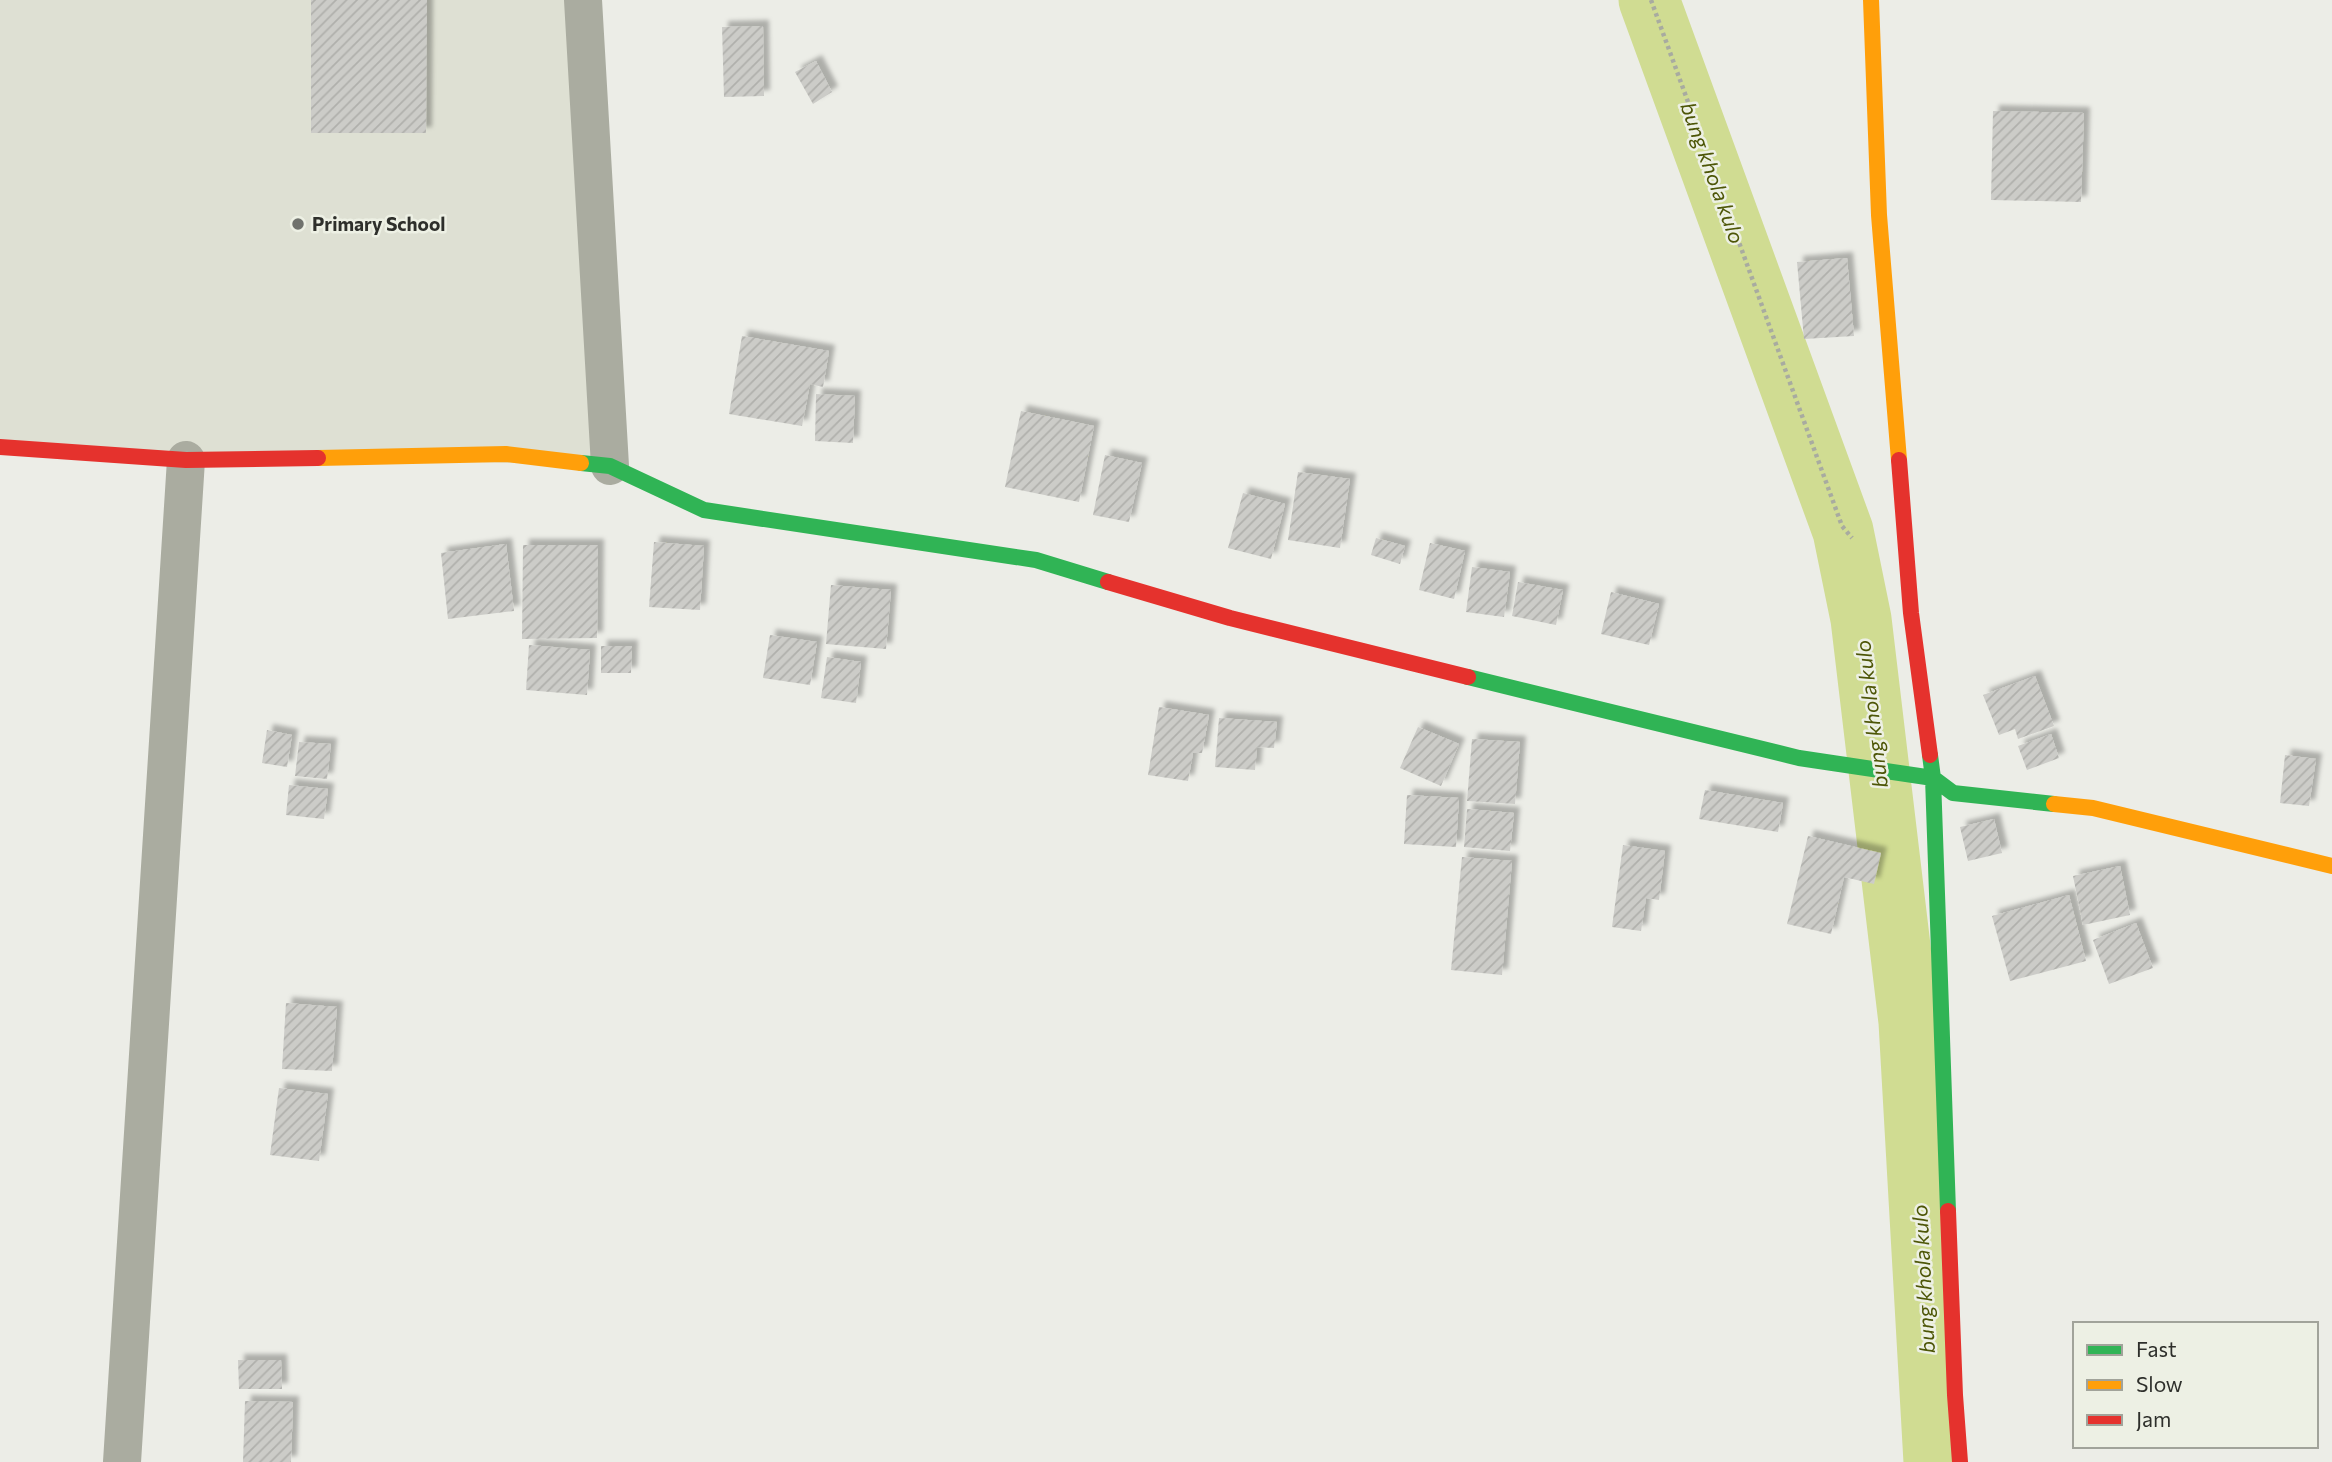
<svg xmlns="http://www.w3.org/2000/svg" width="2332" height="1462" font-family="Commissioner,sans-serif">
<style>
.built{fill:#dee0d3}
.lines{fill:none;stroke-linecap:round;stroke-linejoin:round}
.canal{stroke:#d0dc92;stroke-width:61}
.building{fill:url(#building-hatch);filter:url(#shadow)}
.path{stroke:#a8aba0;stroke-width:4.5;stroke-dasharray:3.5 3.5;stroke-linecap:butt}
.street{stroke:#aaaca0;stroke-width:38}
.fast{stroke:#30b455;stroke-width:16}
.slow{stroke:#ff9f0a;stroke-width:16}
.jam{stroke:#e5322d;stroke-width:16}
.poi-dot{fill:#70726d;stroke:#edf0e4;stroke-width:2.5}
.labels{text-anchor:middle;stroke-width:5;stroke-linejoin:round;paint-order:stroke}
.poi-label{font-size:19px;font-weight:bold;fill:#2e2f2b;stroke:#edf0e4;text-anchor:start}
.water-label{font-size:21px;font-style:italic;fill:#4d5607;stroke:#edf0e4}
</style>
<defs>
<pattern id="building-hatch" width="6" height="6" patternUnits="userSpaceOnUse" patternTransform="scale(1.75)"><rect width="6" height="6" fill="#ccccc8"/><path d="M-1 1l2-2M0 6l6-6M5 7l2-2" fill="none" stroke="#b0b0ac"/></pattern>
<filter id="shadow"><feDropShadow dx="6" dy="-6" stdDeviation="2" flood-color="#0004"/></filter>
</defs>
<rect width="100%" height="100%" fill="#ecede7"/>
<!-- built -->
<path class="built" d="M0 0H583L610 466 0 447Z"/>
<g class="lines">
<!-- canal -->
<path class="canal" d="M1649 0 1843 531 1861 619 1909 1022 1934 1462"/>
</g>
<!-- building -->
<path class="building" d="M311 0H427L426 133H311Z
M763 26 764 96 724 97 722 27Z
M816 61 832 92 813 104 795 72Z
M1993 111 2084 113 2081 202 1991 200Z
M1847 258 1854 336 1804 339 1797 262Z
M742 336 829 351 823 387 810 384 802 426 729 414Z
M816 394 855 396 853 443 815 441Z
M1021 411 1094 426 1079 502 1005 487Z
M1105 455 1142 463 1129 522 1093 515Z
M1298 472 1350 479 1340 548 1288 540Z
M1243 493 1285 504 1271 559 1228 548Z
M1376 538 1405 546 1400 564 1371 555Z
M654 542 704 546 700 610 649 607Z
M1430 543 1465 551 1454 599 1419 590Z
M506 544 514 611 448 619 441 553Z
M523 545H598L597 638 522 639Z
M1472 567 1510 572 1504 617 1466 612Z
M1518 582 1563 590 1556 625 1512 616Z
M831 585 891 590 886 649 826 644Z
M1611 592 1659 604 1649 645 1601 634Z
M770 635 817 642 810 685 763 678Z
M529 645 590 650 587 695 526 690Z
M601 646H632L631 673H601Z
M827 657 861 662 856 703 821 698Z
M2035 676 2054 726 2018 739 2015 729 1999 735 1983 695Z
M1159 707 1209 715 1202 753H1193L1188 781 1148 775Z
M1219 718 1277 722 1274 748 1257 747 1255 770 1215 767Z
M1418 727 1459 744 1441 786 1400 768Z
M267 730 292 735 287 767 262 763Z
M2051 734 2059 758 2027 770 2018 746Z
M1472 739 1520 742 1515 804 1467 801Z
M299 742 331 744 327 779 295 776Z
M2285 755 2316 759 2309 806 2280 803Z
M289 785 328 789 324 819 286 815Z
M1705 790 1783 803 1778 832 1699 819Z
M1407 795 1459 798 1456 847 1404 844Z
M1467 809 1514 813 1510 851 1464 847Z
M1994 819 2002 853 1968 861 1960 827Z
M1808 836 1881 853 1874 884 1844 877 1831 934 1787 924Z
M1623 845 1665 851 1659 900 1646 898 1641 931 1612 927Z
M1462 857 1512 861 1502 975 1451 970Z
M2120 866 2130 915 2083 925 2073 876Z
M2069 895 2086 961 2010 981 1992 916Z
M2136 923 2153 968 2109 984 2093 940Z
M286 1003 337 1007 332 1071 282 1069Z
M279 1088 328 1094 319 1161 270 1155Z
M238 1360H281L282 1389H239Z
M245 1401 293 1402 291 1462H243Z"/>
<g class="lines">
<!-- path -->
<path class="path" d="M1651 0 1842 526 1852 538"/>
<!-- street -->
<path class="street" d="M583 0 610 466
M122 1462 186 460"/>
<!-- fast -->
<path class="fast" d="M581 463 610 466 704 510 1036 560 1108 582
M1468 677 1799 758 1933 778 1953 793 2054 804
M1930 755 1933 778 1948 1211"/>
<!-- slow -->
<path class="slow" d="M1871 0 1879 215 1899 460
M318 458 506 454 581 463
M2054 804 2093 808 2332 866"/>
<!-- jam -->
<path class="jam" d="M0 447 186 460 318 458
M1899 460 1911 613 1930 755
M1108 582 1230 618 1468 677
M1948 1211 1955 1395 1960 1462"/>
</g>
<!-- markers -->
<circle class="poi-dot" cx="298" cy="224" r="7"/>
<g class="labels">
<!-- poi labels -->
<g class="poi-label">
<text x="312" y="231">Primary School</text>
</g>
<!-- water labels -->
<g class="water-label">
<text transform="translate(1712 173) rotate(70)" y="7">bung khola kulo</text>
<text transform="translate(1872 714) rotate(-97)" y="7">bung khola kulo</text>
<text transform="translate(1924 1279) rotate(-93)" y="7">bung khola kulo</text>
</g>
</g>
<!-- legend -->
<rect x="2073" y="1322" width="245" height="126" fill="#edf0e4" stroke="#a1a39a" stroke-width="2"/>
<rect x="2087" y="1345" width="35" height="10" fill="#30b455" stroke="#a1a39a" stroke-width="2"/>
<text x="2136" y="1357" font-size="21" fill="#2e2f2b">Fast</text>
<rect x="2087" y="1380" width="35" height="10" fill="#ff9f0a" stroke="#a1a39a" stroke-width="2"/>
<text x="2136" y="1392" font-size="21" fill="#2e2f2b">Slow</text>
<rect x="2087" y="1415" width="35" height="10" fill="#e5322d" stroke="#a1a39a" stroke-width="2"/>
<text x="2136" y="1427" font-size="21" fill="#2e2f2b">Jam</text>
</svg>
